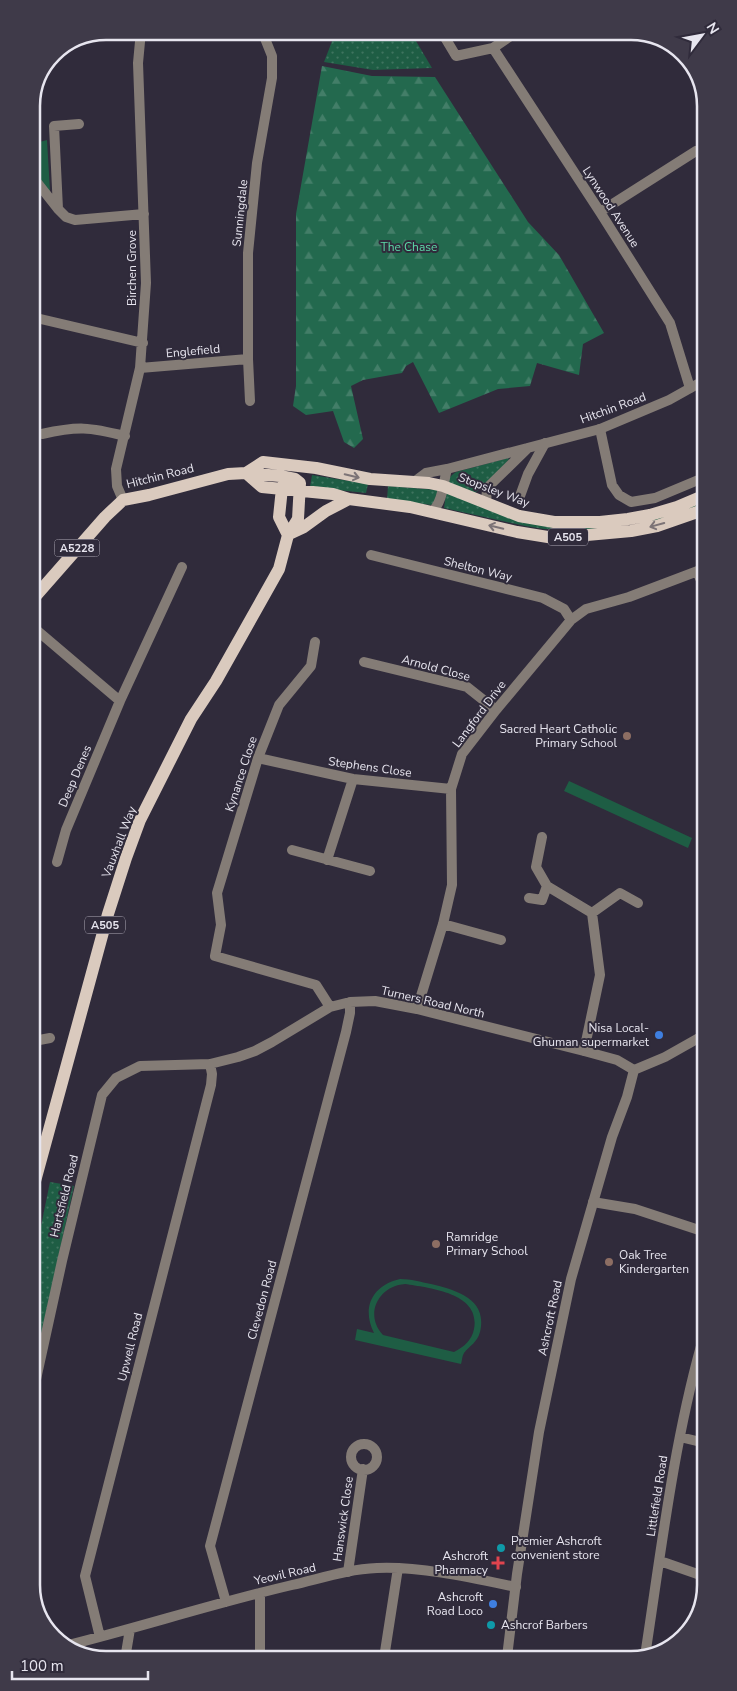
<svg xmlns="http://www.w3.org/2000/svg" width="737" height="1691" font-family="'Nunito Sans',sans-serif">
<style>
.grass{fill:url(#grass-dots)}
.forest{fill:url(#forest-firs)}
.park{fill:#1e5d44;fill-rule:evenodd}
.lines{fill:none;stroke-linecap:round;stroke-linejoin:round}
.minor{stroke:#847c76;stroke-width:10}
.tertiary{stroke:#847c76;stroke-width:10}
.primary{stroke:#dacabe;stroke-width:12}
.oneway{stroke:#7c7376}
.education-dot{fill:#8d6e63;stroke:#302b3b;stroke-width:2}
.shop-dot{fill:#3f7fe0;stroke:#302b3b;stroke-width:2}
.culture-dot{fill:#0f9aa8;stroke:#302b3b;stroke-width:2}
.health-dot{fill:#e0444e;stroke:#302b3b;stroke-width:2}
.labels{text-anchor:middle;stroke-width:4;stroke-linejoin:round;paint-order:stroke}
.shield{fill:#302b3b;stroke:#b0adb9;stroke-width:1}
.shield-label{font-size:11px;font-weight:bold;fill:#e7e5ef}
.street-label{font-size:12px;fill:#e7e5ef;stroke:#302b3b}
.park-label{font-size:12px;fill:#5cdaa8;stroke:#302b3b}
.poi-label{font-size:12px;fill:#e7e5ef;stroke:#302b3b;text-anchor:end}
.rim{fill:none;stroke:#e7e5ef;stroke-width:2.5}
</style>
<defs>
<pattern id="grass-dots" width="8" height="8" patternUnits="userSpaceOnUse" patternTransform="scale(1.25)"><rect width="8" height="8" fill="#1e5d44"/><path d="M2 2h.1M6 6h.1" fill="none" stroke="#3f745f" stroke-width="1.8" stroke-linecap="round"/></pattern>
<pattern id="forest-firs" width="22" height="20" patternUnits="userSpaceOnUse" patternTransform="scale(1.25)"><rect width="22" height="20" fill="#23694e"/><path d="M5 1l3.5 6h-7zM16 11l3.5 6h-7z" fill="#437e68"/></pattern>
</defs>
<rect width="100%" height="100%" fill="#302b3b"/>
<!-- grass -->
<path class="grass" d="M336 31H410L432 68 373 70 324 62Z
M508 458 509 459 497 474 475 493 450 483 448 480 452 475 456 472Z
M312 475 368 484 366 493 310 487Z
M388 486 438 490 434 503 431 505 387 499Z
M447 493 571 528 703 501V505L665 519 584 530 544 529 525 526 444 508 446 494Z
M50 1182 74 1186 35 1362 34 1260Z"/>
<!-- forest -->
<path class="forest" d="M322 66 372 76 435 77 528 222 559 255 604 333 583 344 579 375 537 363 530 386 498 389 439 413 413 362 406 366 402 373 363 380 351 386 363 439 354 448 344 442 333 411 306 415 293 406 296 386V214Z"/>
<!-- park -->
<path class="park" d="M47 140 50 191 48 192 32 172V144Z
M569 781 692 838 688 848 564 791Z
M400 1279C411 1279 421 1282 431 1284 455 1290 488 1298 480 1332 477 1343 470 1345 464 1353 462 1356 462 1361 461 1364L355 1340 357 1329 374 1333C361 1307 373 1285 400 1279ZM405 1284C430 1288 481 1293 474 1329 472 1340 464 1347 454 1352L383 1335C364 1315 378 1286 405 1284Z"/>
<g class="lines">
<!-- minor -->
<path class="minor" d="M441 31 456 56 493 48 518 31
M493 48 600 212 670 323 690 388
M32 176 58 209 66 217 75 220 144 214
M58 209 54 126 79 124
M600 212 696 151 702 150
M32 317 143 343
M140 368 248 359
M250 401 248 359V253L257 163 272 78V56L262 31
M600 429 612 485 619 495 631 502 655 498 703 478
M42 434C78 426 89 427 125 436
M520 496 528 474 545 443
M123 500 117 486 116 469 140 368 146 283 138 63 141 31
M371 555 543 598 564 609 571 620
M697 571 703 585
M33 627 120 701
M315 642 311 666 279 705 258 758 217 893 221 925 215 956 316 985 330 1007
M364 662 467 687 496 710
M258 758 353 779 451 789
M542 837 536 867 547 886 592 913 600 975 584 1051
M292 850 370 871
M327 860 353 779
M57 862 66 830 120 701 182 567
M529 898 542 900 547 886
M592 913 620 893 638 903
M33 914H34
M443 924 501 940
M417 1009 443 924 452 885 451 789 462 754 496 710 571 620 586 609 629 597 703 569
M34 1041 50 1038
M593 1202 635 1209 705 1232
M35 1384 62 1261 102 1095 116 1078 140 1066 210 1064 238 1057 255 1051 272 1042 330 1007 350 1002 375 1001 417 1009 584 1051 617 1060 634 1070
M680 1437 705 1443
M351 1457a13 13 0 1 1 26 0a13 13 0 1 1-26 0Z
M660 1561 706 1577
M348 1572 363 1469
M226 1602 210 1546 346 1032 350 1013V1002
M100 1637 85 1576 211 1085 212 1074 210 1064
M65 1646C141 1627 215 1603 292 1585 319 1579 348 1569 377 1568 420 1566 473 1578 516 1587
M645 1656C661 1552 673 1447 701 1346L705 1344
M384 1658 398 1568
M125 1659 130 1629
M260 1659V1593"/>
<!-- tertiary -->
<path class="tertiary" d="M414 482 426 473 447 469 600 429 669 400 703 381
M486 503 487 489 490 485 528 448
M432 512C443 501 443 484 447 469
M507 1657 517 1574 539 1432 571 1279 612 1137 627 1097 634 1070 665 1057 704 1035"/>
<!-- primary -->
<path class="primary" d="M246 473 263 462 316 468 370 479 429 483 443 486 519 516 554 522H600L628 519 650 515 677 507 703 496
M246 473 262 487 333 494 349 499 410 507 517 532 554 538 631 531 657 526 703 510
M285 480 282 488 279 517 288 535
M289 534 304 527 326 511 349 499
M33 599 105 517 123 500 149 495 228 474 246 473 280 476 295 479 300 483 298 519 288 535 279 569 216 681 191 719 140 820 126 858 108 914 34 1185"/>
</g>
<!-- one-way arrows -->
<defs><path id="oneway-shaft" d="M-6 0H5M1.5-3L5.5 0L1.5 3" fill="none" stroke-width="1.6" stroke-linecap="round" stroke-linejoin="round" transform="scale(1.25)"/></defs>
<g class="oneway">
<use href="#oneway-shaft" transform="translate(352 476) rotate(13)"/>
<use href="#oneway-shaft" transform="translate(657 525) rotate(165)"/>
<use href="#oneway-shaft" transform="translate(496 527) rotate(-167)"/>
</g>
<!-- markers -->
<g class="education-dot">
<circle cx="627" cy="736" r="5"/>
<circle cx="436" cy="1244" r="5"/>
<circle cx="609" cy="1262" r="5"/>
</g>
<g class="shop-dot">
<circle cx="659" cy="1035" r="5"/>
<circle cx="493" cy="1604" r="5"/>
</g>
<g class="culture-dot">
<circle cx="501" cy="1548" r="5"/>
<circle cx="491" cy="1625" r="5"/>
</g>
<path class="health-dot" d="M495.5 1555.5h5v5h5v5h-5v5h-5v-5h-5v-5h5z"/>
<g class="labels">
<!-- shield labels -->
<g class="shield">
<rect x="548" y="528.5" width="40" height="17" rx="4"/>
<rect x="54.5" y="539.5" width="45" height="17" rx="4"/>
<rect x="85" y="916.5" width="40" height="17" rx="4"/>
</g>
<g class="shield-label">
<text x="568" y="541">A505</text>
<text x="77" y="552">A5228</text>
<text x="105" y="929">A505</text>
</g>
<!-- street labels -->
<g class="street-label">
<text transform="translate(611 207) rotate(57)" y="4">Lynwood Avenue</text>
<text transform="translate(240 213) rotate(-84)" y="4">Sunningdale</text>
<text transform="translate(132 268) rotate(-90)" y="4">Birchen Grove</text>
<text transform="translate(193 351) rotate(-5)" y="4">Englefield</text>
<text transform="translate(613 408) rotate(-20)" y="4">Hitchin Road</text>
<text transform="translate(160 476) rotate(-14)" y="4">Hitchin Road</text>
<text transform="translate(494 490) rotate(21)" y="4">Stopsley Way</text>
<text transform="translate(478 569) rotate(14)" y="4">Shelton Way</text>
<text transform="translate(436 668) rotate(15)" y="4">Arnold Close</text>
<text transform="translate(479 714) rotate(-53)" y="4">Langford Drive</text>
<text transform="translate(370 767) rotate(8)" y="4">Stephens Close</text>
<text transform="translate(241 774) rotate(-72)" y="4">Kynance Close</text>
<text transform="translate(75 776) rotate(-67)" y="4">Deep Denes</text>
<text transform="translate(119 842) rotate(-69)" y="4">Vauxhall Way</text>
<text transform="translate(433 1002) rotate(13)" y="4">Turners Road North</text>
<text transform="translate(64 1196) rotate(-76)" y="4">Hartsfield Road</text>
<text transform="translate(262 1300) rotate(-75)" y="4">Clevedon Road</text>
<text transform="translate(550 1318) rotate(-78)" y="4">Ashcroft Road</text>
<text transform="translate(130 1347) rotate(-76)" y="4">Upwell Road</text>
<text transform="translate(657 1496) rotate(-81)" y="4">Littlefield Road</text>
<text transform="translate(343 1519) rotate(-82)" y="4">Hanswick Close</text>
<text transform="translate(285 1574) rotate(-13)" y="4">Yeovil Road</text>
</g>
<!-- park labels -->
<g class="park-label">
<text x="409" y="251">The Chase</text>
</g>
<!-- poi labels -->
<g class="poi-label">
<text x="617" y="733">Sacred Heart Catholic<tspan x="617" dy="14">Primary School</tspan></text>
<text x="649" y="1032">Nisa Local-<tspan x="649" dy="14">Ghuman supermarket</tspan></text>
<text x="446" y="1241" text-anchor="start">Ramridge<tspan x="446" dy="14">Primary School</tspan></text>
<text x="619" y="1259" text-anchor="start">Oak Tree<tspan x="619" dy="14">Kindergarten</tspan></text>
<text x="511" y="1545" text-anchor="start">Premier Ashcroft<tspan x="511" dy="14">convenient store</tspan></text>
<text x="488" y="1560">Ashcroft<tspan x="488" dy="14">Pharmacy</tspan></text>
<text x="483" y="1601">Ashcroft<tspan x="483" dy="14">Road Loco</tspan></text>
<text x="501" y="1629" text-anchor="start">Ashcrof Barbers</text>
</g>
</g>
<!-- crop -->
<path d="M0 0H737V1691H0ZM106 40H631A66 66 0 0 1 697 106V1585A66 66 0 0 1 631 1651H106A66 66 0 0 1 40 1585V106A66 66 0 0 1 106 40Z" fill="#3f3a49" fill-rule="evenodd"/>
<path class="rim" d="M106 40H631A66 66 0 0 1 697 106V1585A66 66 0 0 1 631 1651H106A66 66 0 0 1 40 1585V106A66 66 0 0 1 106 40Z"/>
<!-- north arrow -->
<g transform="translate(702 35) rotate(58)" stroke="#302b3b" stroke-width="4" paint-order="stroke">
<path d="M0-4L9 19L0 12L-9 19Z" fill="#e7e5ef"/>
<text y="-8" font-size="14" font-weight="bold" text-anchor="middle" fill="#e7e5ef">N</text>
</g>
<!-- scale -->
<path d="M12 1671v8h136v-8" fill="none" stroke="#e7e5ef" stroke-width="2.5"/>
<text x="20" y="1671" font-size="15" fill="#e7e5ef" stroke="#302b3b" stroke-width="4" paint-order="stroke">100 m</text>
</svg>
